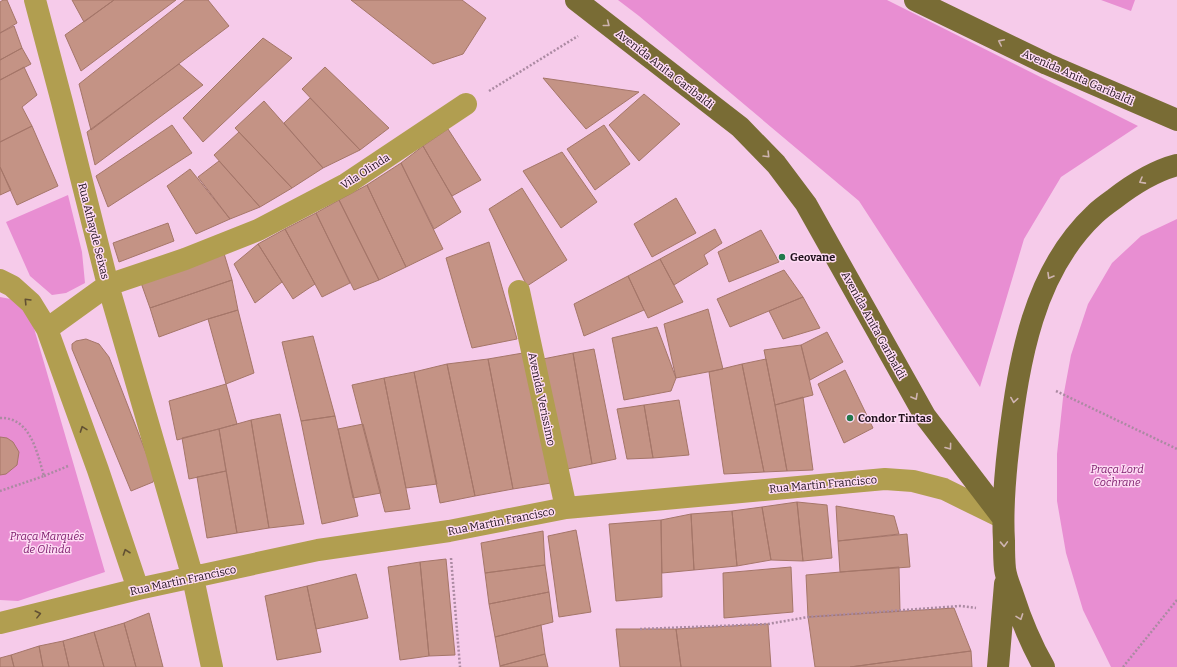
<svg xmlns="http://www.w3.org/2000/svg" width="1177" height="667" font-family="Bitter,serif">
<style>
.green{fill:#e88ed2}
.building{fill:#c49385;stroke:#a57669}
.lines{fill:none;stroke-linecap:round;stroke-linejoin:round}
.path{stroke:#ab8aa2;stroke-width:2.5;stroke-dasharray:2 2;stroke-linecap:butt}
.minor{stroke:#b19e50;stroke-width:22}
.major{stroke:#796c35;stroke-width:22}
.oneway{stroke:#cfb4b1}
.oneway2{stroke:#615033}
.poi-dot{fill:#22794c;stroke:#fedbf4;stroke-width:1.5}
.labels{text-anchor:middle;stroke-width:3;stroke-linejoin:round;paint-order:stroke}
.street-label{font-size:11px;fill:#20111c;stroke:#fedbf4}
.poi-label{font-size:11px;font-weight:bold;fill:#20111c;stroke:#fedbf4;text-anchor:start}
.park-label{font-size:11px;font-style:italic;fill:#812270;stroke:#fedbf4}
</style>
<rect width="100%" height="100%" fill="#f6cbea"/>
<!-- green -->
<path class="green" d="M618 0H887L1138 126 1061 177 1024 239 980 387 859 201 639 16Z
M1101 0H1135L1131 11Z
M68 195 82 252 85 283 66 293 52 295 30 276 6 222Z
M1177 219V667H1111L1083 610 1066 553 1057 501V454L1063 398 1071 355 1088 304 1112 263 1141 236Z
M0 297 16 300 31 318 105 572 18 601 0 600Z"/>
<!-- building -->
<path class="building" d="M3 0H7L17 23 0 33V2Z
M72 0H114L84 22Z
M114 0H176L81 71 65 35Z
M185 0H208L229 26 91 130 79 84Z
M351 0H462L486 18 463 54 433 64Z
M14 26 22 48 0 60V33Z
M263 38 292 58 203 142 183 118Z
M22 48 31 64 0 80V60Z
M179 64 203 85 95 165 87 132Z
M24 67 37 95 22 107 32 126 0 142V80Z
M325 67 389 128 360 150 302 89Z
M543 78 639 92 586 129Z
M644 94 680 124 639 161 609 125Z
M310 98 360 150 323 168 284 123Z
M264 101 323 168 292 188 235 128Z
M172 125 192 153 108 207 96 176Z
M604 125 630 164 595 190 567 149Z
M32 126 58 186 17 205 0 167V142Z
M448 129 481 180 452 196 423 146Z
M239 132 292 188 260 207 214 155Z
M423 146 461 212 434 229 401 163Z
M562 152 597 202 561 228 523 171Z
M219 161 260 207 230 219 198 177Z
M401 163 443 249 406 267 367 185Z
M0 167 11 190 0 195Z
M190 169 230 219 196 234 167 186Z
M367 185 406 267 379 280 339 200Z
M522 188 567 260 527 286 489 209Z
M676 198 696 233 652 257 634 224Z
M339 200 379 280 354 290 316 213Z
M316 213 350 283 322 297 285 229Z
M168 223 174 241 119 262 113 243Z
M285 229 315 284 293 299 258 244Z
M715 229 722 243 704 255 708 264 674 285 660 259Z
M761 230 779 262 729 282 718 252Z
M489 242 517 339 472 348 446 258Z
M258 244 282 282 255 303 234 264Z
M223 250 232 280 150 308 140 280Z
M660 259 683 302 648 318 628 276Z
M784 270 803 297 730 327 717 299Z
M628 276 644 310 584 336 574 304Z
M232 280 238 310 208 319 159 337 150 308Z
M803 297 820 328 783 339 769 311Z
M708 309 723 369 676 378 664 324Z
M238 310 254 373 226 384 208 319Z
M657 327 676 378 671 391 624 400 612 338Z
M827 332 843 362 810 380 801 345Z
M313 336 335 416 301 421 282 342Z
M86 339 99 344 109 357 155 476 153 482 131 491 72 349V344L76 341Z
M801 345 813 395 775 405 764 350Z
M594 349 616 459 592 464 573 353Z
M523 353 551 483 513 489 488 359Z
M573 353 592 464 567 469 543 359Z
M488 359 513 489 475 496 447 364Z
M766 359 775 405 787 471 764 472 742 364Z
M447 364 475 496 440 503 414 372Z
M742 364 764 472 724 474 709 372Z
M845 370 873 428 844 443 818 384Z
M414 372 437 484 406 488 384 378Z
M384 378 410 509 385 512 352 385Z
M226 384 237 424 177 440 169 401Z
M803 397 813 470 787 471 775 405Z
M679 400 689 455 653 458 644 405Z
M644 405 653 458 627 459 617 409Z
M280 414 304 524 269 528 251 420Z
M335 416 358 516 322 524 301 421Z
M251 420 269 528 237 533 219 429Z
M363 424 381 493 353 498 338 429Z
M219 429 226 471 189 479 182 438Z
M0 437 7 438 13 442 19 452 17 465 6 474 0 475Z
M226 471 237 533 207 538 197 477Z
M797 502 803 561 771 560 762 507Z
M797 502 827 505 832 558 803 561Z
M836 506 894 516 899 534 838 541Z
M762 507 771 560 737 566 732 511Z
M732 511 737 566 694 570 691 514Z
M691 514 694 570 662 573 661 520Z
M661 520 662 597 616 601 609 524Z
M576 530 591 612 559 617 548 536Z
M543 531 545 565 485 573 481 543Z
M907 534 910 567 840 572 838 541Z
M446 559 455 655 429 656 420 562Z
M420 562 429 656 400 660 388 567Z
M545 565 549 592 489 604 485 573Z
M791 567 793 612 724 618 723 573Z
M899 567 900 611 808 617 806 575Z
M356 574 368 618 316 629 307 586Z
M307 586 321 652 277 660 265 596Z
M549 592 553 622 495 637 489 604Z
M954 608 971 651 850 667H815L808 617Z
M149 613 163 667H136L124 623Z
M124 623 136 667H104L94 632Z
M768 624 771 667H681L676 629Z
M541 625 545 654 500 666 495 637Z
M616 629H676L681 667H620Z
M94 632 104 667H69L63 641Z
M63 641 69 667H43L39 646Z
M39 646 43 667H14L11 655Z
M971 651 972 667H850Z
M545 654 548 667H500V666Z
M11 655 14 667H0V658Z"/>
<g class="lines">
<!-- path -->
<path class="path" d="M489 91 578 36
M1056 391 1177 449
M0 418C31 417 37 453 44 476L0 491
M44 476 68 466
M451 558 460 667
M640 629 768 624 808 617 960 606 976 608
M1123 667 1177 600"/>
<!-- minor -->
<path class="minor" d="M35 0 62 102 108 285 47 329
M0 280 12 286 31 303 47 329 98 470 138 589
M519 291 566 508
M0 623 138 589 318 550 449 531 566 508 885 479 913 481 944 489 1003 518
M212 667 193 578 108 285 185 259 258 230 346 184 466 104"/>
<!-- major -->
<path class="major" d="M576 0 740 127 776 164 806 204 925 416 1003 518
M915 0 1047 64 1177 120
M998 667 1005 584
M1044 667C1031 644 1021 620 1013 595 1010 586 1006 578 1005 569 1004 560 1004 550 1004 541 1002 508 1005 475 1009 442 1019 361 1033 272 1095 214 1100 209 1107 204 1114 199 1132 185 1154 171 1177 165"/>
</g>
<!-- one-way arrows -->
<defs><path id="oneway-chevron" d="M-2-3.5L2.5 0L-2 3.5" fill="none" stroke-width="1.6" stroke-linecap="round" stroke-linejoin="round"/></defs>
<g class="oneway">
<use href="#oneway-chevron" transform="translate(607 24) rotate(38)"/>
<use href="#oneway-chevron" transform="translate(1001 42) rotate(-154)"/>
<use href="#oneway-chevron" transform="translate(767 155) rotate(45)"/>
<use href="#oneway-chevron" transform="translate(1142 181) rotate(151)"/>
<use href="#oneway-chevron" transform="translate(1050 276) rotate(120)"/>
<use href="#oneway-chevron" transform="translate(915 397) rotate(61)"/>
<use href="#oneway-chevron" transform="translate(1014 400) rotate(99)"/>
<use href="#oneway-chevron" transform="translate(949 447) rotate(53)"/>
<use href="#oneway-chevron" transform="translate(1004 544) rotate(88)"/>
<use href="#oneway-chevron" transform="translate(1020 617) rotate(70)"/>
</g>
<g class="oneway2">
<use href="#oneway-chevron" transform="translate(27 301) rotate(-134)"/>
<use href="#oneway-chevron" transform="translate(83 429) rotate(-110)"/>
<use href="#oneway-chevron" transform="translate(126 552) rotate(-109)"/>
<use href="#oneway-chevron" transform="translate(38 614) rotate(-14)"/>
</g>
<!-- markers -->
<g class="poi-dot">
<circle cx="782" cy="257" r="4"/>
<circle cx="850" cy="418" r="4"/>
</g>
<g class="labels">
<!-- street labels -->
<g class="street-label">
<text transform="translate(665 69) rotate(38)" y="4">Avenida Anita Garibaldi</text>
<text transform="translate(1078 77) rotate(24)" y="4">Avenida Anita Garibaldi</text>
<text transform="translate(365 171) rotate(-33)" y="4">Vila Olinda</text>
<text transform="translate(94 231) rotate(76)" y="4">Rua Athayde Seixas</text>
<text transform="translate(874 325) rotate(61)" y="4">Avenida Anita Garibaldi</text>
<text transform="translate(542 399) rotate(78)" y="4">Avenida Verissimo</text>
<text transform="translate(823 484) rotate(-5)" y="4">Rua Martin Francisco</text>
<text transform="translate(501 521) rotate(-11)" y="4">Rua Martin Francisco</text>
<text transform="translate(183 580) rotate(-12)" y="4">Rua Martin Francisco</text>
</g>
<!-- poi labels -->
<g class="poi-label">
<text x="790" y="261">Geovane</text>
<text x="858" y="422">Condor Tintas</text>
</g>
<!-- park labels -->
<g class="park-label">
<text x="1117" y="473">Praça Lord<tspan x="1117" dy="13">Cochrane</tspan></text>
<text x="47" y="540">Praça Marquês<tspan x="47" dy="13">de Olinda</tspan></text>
</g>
</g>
</svg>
